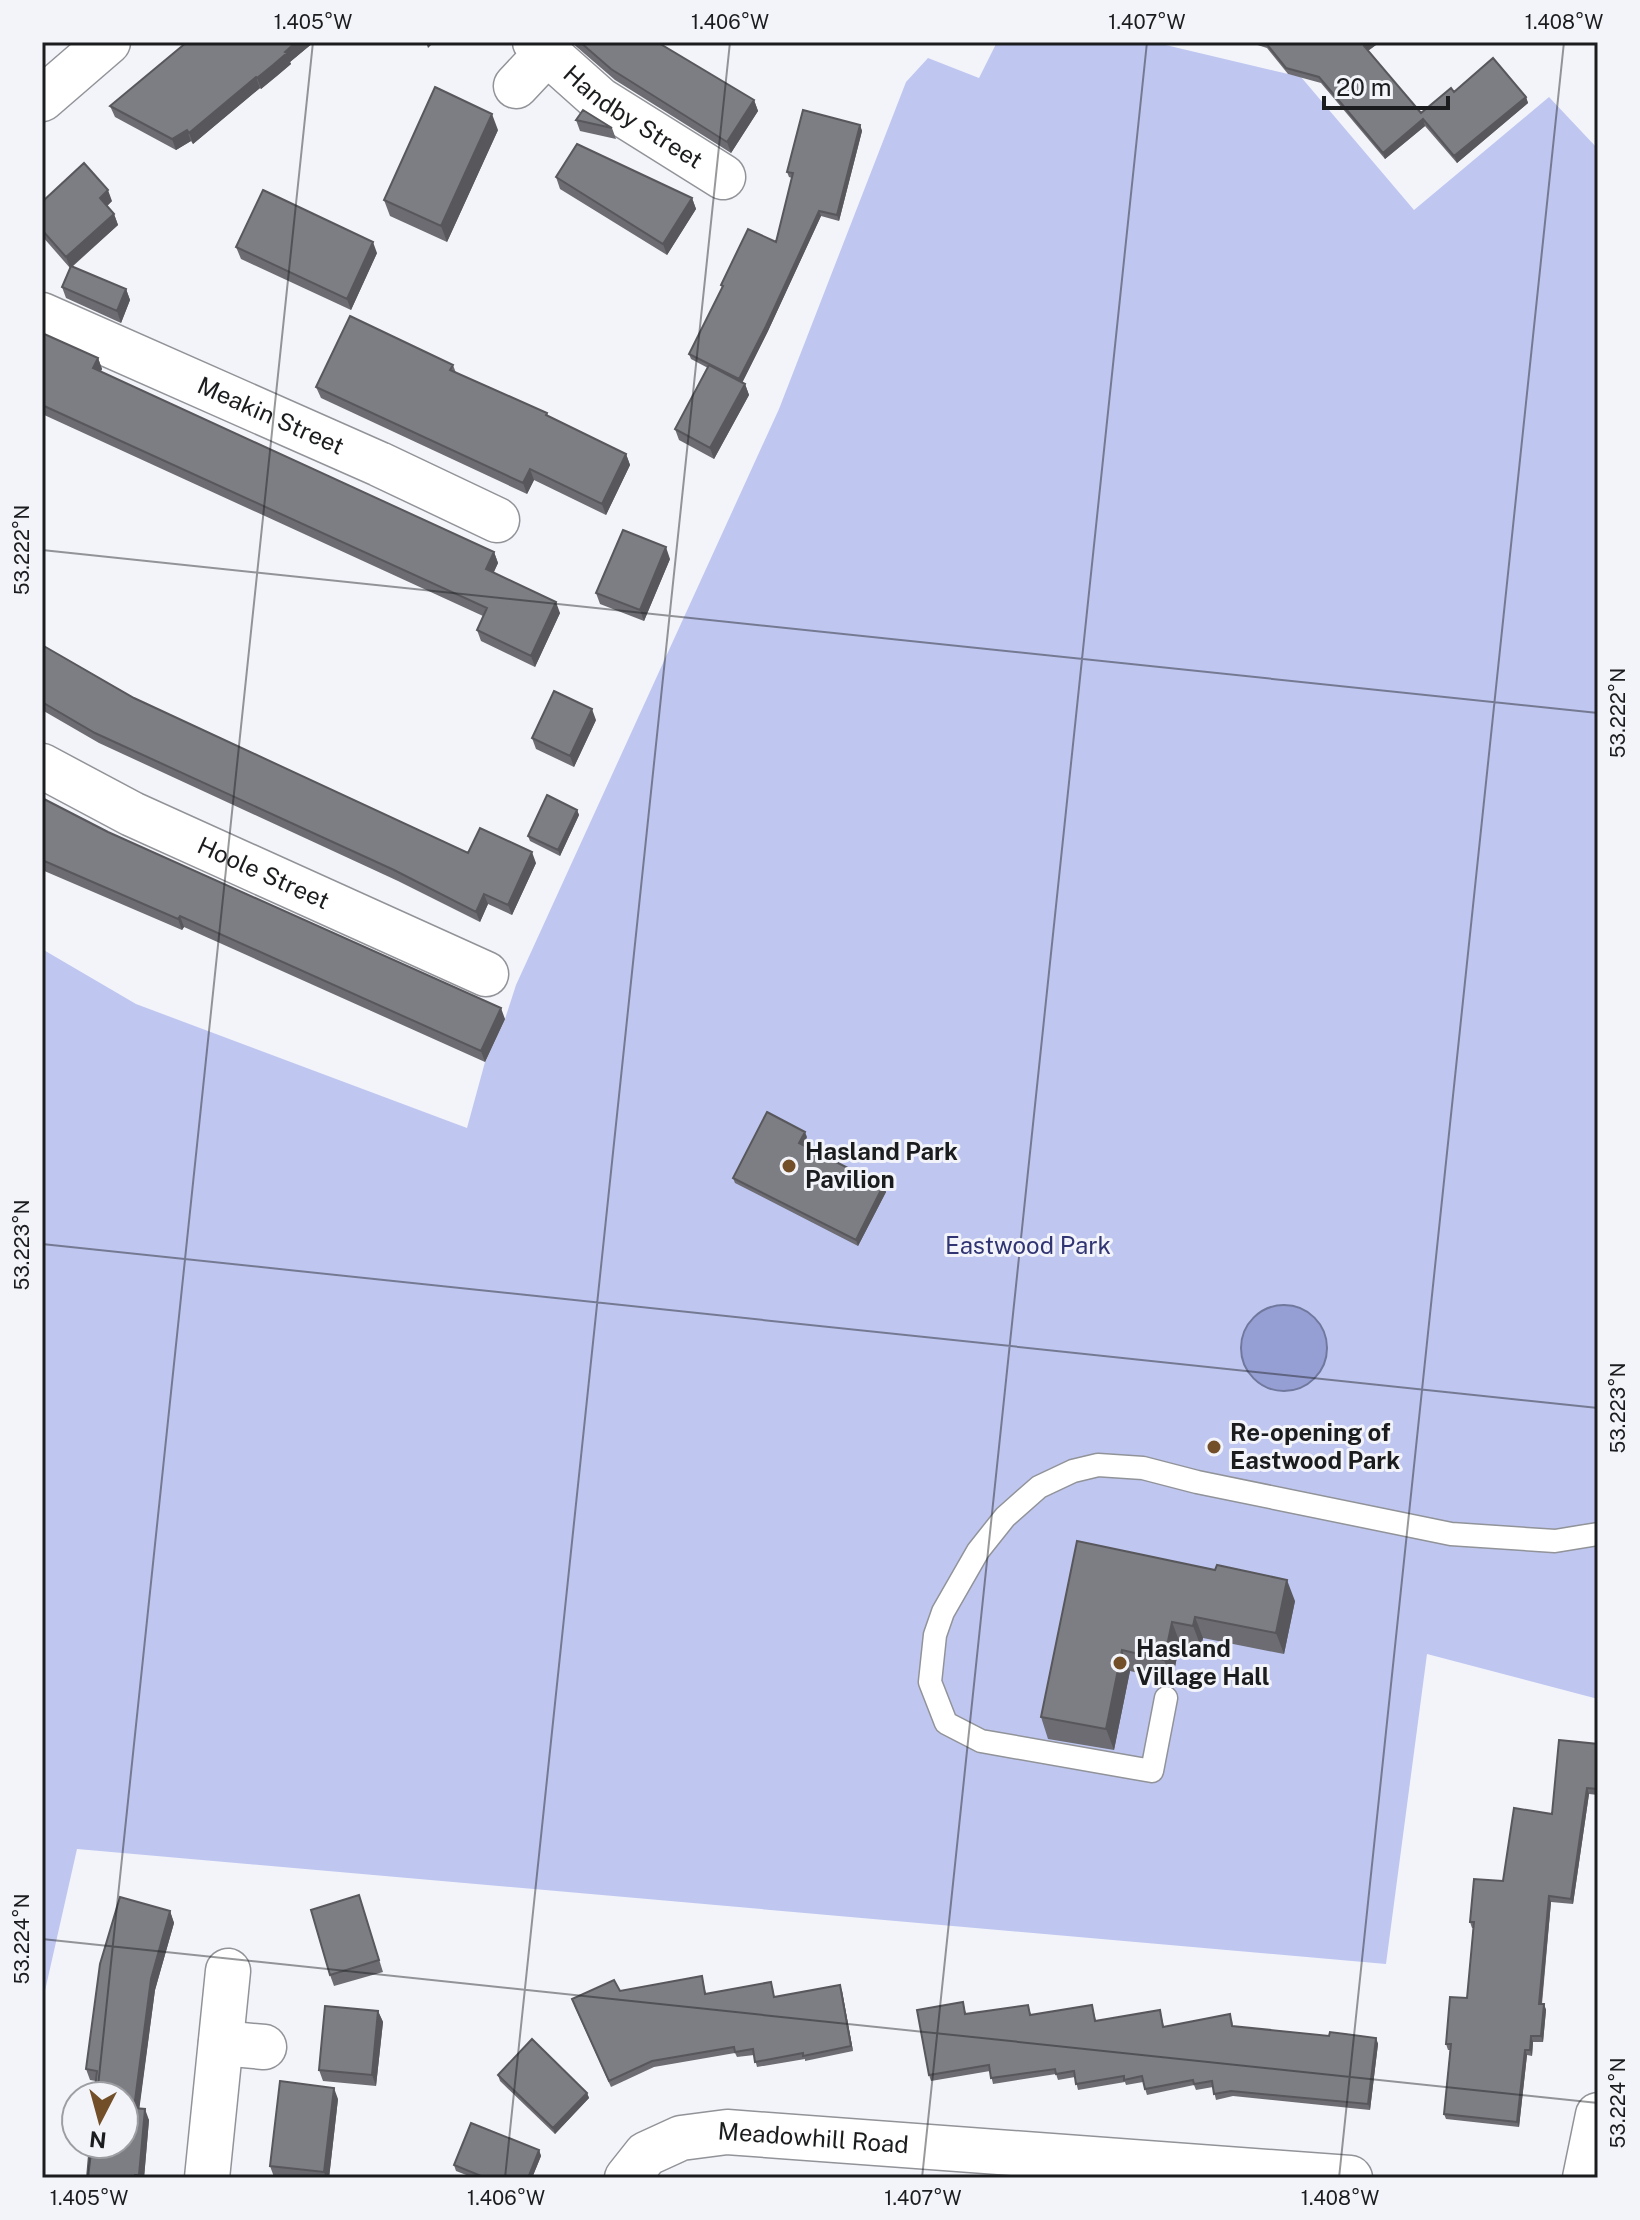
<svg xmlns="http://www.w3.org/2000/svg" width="1640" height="2220" font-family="'Public Sans',sans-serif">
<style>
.green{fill:#bfc7f1}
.water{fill:#969fd4;stroke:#71789d;stroke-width:2}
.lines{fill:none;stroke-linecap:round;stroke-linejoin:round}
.service-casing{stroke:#919398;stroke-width:25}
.minor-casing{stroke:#919398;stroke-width:47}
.tertiary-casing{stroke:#919398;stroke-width:47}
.service{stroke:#fff;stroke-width:22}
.minor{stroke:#fff;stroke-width:44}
.tertiary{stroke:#fff;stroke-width:44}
.wall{fill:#6c6c72}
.shaded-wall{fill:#58585c}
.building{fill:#7d7e84;stroke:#58585c;stroke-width:2}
.ticks{fill:none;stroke:#1b1c1e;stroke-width:2;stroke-opacity:0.45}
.poi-dot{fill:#724f28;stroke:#f3f4fa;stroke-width:3}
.labels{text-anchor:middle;stroke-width:6;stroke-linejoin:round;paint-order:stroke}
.street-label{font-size:24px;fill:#1b1c1e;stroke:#f3f4fa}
.poi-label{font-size:24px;font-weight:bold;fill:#1b1c1e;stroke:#f3f4fa;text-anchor:start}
.park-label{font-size:24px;fill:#303473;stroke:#f3f4fa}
.neatline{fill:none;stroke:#1b1c1e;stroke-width:3}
.ticks-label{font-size:20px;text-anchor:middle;fill:#1b1c1e}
</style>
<rect width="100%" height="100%" fill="#f3f4fa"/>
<!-- green -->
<path class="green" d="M997 42H1153L1301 77 1414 210 1549 97 1598 149V1699L1427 1654 1386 1964 77 1849 42 2004V949L136 1004 467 1128 485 1062 505 1019 516 985 779 409 906 82 928 58 979 78Z"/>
<!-- water -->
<path class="water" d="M1241 1348a43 43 0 1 1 86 0a43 43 0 1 1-86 0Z"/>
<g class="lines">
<defs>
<path id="service" d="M1166 1698 1152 1771 981 1741 946 1723 930 1682 935 1635 943 1612 978 1551 1005 1517 1039 1487 1073 1471 1098 1465 1143 1468 1197 1482 1451 1534 1555 1541 1598 1534"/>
<g id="minor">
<path id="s1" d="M535 42 600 100 723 177"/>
<path d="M516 86 546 54"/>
<path id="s2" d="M42 315 379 464 497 520"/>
<path id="s3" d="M42 766 132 814 486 974"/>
<path d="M221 2043 264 2047"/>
<path d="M207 2178 228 1971"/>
<path id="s4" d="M627 2178 646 2154 681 2138 727 2132 1350 2178"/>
<path d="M1585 2178 1598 2115"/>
</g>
<path id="tertiary" d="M42 99 108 42"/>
</defs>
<!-- service casing -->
<use href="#service" class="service-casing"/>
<!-- minor casing -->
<use href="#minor" class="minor-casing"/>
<!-- tertiary casing -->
<use href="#tertiary" class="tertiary-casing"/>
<!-- service -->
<use href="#service" class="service"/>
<!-- minor -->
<use href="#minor" class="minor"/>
<!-- tertiary -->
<use href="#tertiary" class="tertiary"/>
</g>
<!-- wall -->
<path class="wall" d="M187 42H314L290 62 291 64 277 76 261 89 260 88 193 144 191 141 176 150 115 117 110 106Z
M571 42H657L754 100 758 111 731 153 615 80Z
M1248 42H1380L1368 51 1421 113 1454 92 1526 97 1528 103 1457 163 1425 126 1385 159 1321 83 1288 74 1267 48Z
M576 120 612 128 616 139 580 131Z
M860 125 862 131 839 221 821 216 768 331 742 383 745 384 749 395 714 459 679 440 675 429 708 368 691 359 689 354 722 288 721 285 776 242 792 178 789 177 787 172Z
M498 130 447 242 390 216 384 200Z
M556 177 692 198 696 209 667 255 560 189Z
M112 201 107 206 114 214 118 225 72 267 126 289 130 300 121 323 66 298 62 287 70 268 42 236V202Z
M236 247 377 253 351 310 241 259Z
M42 334 98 358 102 369 100 372 494 552 498 563 493 573 560 613 535 667 481 641 477 630 483 616 42 414Z
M453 365 456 373 547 413 548 417 626 454 630 465 606 515 534 480 527 494 321 398 316 387Z
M670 559 644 621 600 604 596 593Z
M42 645 134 698 468 853 536 863 512 915 488 904 480 922 398 881 99 743 42 710Z
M596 720 574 767 536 749 532 738Z
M42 798 108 832 505 1019 485 1062 184 927 182 930 42 870Z
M577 810 579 815 560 856 530 841 528 836Z
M807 1137 803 1146 883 1186 886 1192 858 1246 735 1183 733 1178Z
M1077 1541 1295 1601 1284 1654 1203 1638 1201 1647 1180 1643 1172 1681 1130 1671 1114 1750 1048 1739 1041 1717Z
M1598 1744V1795L1589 1794 1573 1904 1551 1902 1542 2004H1544L1546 2010 1543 2042H1533L1532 2056 1527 2055 1519 2127 1446 2119 1444 2114 1450 2050H1448L1446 2044 1467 1998 1473 1928H1472L1470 1922 1503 1881 1552 1814Z
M359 1895 383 1972 334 1986 330 1975Z
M170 1911 174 1923 155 1990 139 2108 149 2120 144 2178H87L96 2081 90 2080 86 2069Z
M702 1976 706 1994 773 1988 774 1997 842 1991 853 2051 805 2061V2059L757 2067 754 2055 737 2057 735 2053 654 2067 611 2087 574 2005 620 1991Z
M963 2002 966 2014 1028 2005 1031 2015 1092 2005 1096 2021 1160 2010 1164 2027 1232 2020 1233 2026 1329 2036 1376 2038 1378 2044 1370 2110 1233 2096 1216 2100 1213 2087 1196 2090 1194 2085 1147 2095 1143 2082 1126 2085 1125 2082 1078 2090 1075 2077 1058 2080 1056 2074 993 2084 990 2071 931 2081 929 2075Z
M378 2011 383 2022 376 2086 323 2081 319 2070Z
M498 2075 587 2093 589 2098 555 2134 500 2081Z
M338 2099 329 2178 274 2177 270 2166Z
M539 2150 541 2156 532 2178H474L456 2171 454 2165Z"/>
<!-- shaded-wall -->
<path class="shaded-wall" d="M296 42H314L290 62 291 64 261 89 257 78Z
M426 42H434L428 48Z
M1369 42H1380L1366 52 1364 46Z
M256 77 260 88 193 144 189 133Z
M1526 97 1528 103 1457 163 1454 156Z
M754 100 758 111 731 153 727 142Z
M492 114 498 130 447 242 441 226Z
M1423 119 1425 126 1385 159 1383 153Z
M860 125 862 131 839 221 837 215Z
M187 130 191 141 176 150 172 139Z
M108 190 112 201 104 209 100 198Z
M692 198 696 209 667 255 663 244Z
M819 211 821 216 768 331 741 385 739 379Z
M114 214 118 225 70 268 66 257Z
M373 242 377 253 351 310 347 299Z
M126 289 130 300 121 323 117 311Z
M98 358 102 369 97 380 93 368Z
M745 384 749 395 714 459 710 448Z
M626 454 630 465 606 515 602 504Z
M530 469 534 480 527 494 523 483Z
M666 547 670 559 644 621 640 610Z
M494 552 498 563 490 581 486 569Z
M556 602 560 613 535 667 531 656Z
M592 709 596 720 574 767 570 756Z
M577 810 579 815 560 856 558 850Z
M532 852 536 863 512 915 508 905Z
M484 894 488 904 480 922 476 912Z
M180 916 184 927 182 930 178 919Z
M501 1008 505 1019 485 1062 481 1051Z
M805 1132 807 1137 801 1149 799 1143Z
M883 1186 886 1192 858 1246 856 1240Z
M1287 1580 1295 1601 1284 1654 1276 1633Z
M1195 1617 1203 1638 1201 1647 1193 1626Z
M1172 1622 1180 1643 1172 1681 1164 1660Z
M1122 1650 1130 1671 1114 1750 1106 1729Z
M1587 1788 1589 1794 1573 1904 1571 1899Z
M1549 1896 1551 1902 1541 2009 1539 2004Z
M170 1911 174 1923 155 1990 138 2119 134 2108 151 1979Z
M840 1985 842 1991 853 2051 851 2046Z
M1544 2004 1546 2010 1543 2042 1541 2036Z
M378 2011 383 2022 376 2086 372 2075Z
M1531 2036 1533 2042 1532 2056 1530 2050Z
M1376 2038 1378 2044 1370 2110 1368 2104Z
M1525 2050 1527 2055 1519 2127 1517 2122Z
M334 2088 338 2099 329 2178H326L324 2172Z
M587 2093 589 2098 555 2134 553 2128Z
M145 2109 149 2120 144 2178H140L139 2175Z
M539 2150 541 2156 532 2178H528Z"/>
<!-- building -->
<path class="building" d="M187 42H296L285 52 287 53 273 65 257 78 256 77 189 133 187 130 172 139 110 106Z
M580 42H657L754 100 727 142 611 69Z
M1265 42H1369L1364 46 1421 113 1451 88 1454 92 1493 58 1526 97 1454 156 1423 119 1383 153 1319 77 1286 68Z
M435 87 492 114 441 226 384 200Z
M583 110 612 128 576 120Z
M803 110 860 125 837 215 819 211 766 326 739 379 689 354 723 286 721 285 748 229 776 242 793 173 787 172Z
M577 144 692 198 663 244 556 177Z
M84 163 108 190 100 198 114 214 66 257 42 230V202Z
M263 190 373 242 347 299 236 247Z
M71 266 126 289 117 311 62 287Z
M350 316 453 365 450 370 547 413 546 415 626 454 602 504 530 469 523 483 316 387Z
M42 333 98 358 93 368 494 552 486 569 556 602 531 656 477 630 487 608 42 405Z
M709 365 745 384 710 448 675 429Z
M623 530 666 547 640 610 596 593Z
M42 645 134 698 468 853 480 828 532 852 508 905 484 894 476 912 394 870 95 733 42 702Z
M554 691 592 709 570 756 532 738Z
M547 795 577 810 558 850 528 836Z
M42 798 108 832 501 1008 481 1051 180 916 178 919 42 860Z
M767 1112 805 1132 799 1143 883 1186 856 1240 733 1178Z
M1077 1541 1215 1570 1217 1565 1287 1580 1276 1633 1195 1617 1193 1626 1172 1622 1164 1660 1122 1650 1106 1729 1041 1717Z
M1559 1740 1598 1744V1789L1587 1788 1571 1899 1549 1896 1539 2004H1544L1541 2036H1531L1530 2050H1525L1517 2122 1444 2114 1451 2044H1446L1450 1997 1467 1998 1474 1922H1470L1474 1879 1503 1881 1514 1808 1552 1814Z
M359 1895 379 1960 330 1975 311 1910Z
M120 1897 170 1911 151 1979 134 2108 145 2109 139 2175H135L134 2178H87L90 2144H124V2096H94L97 2071 86 2069 100 1964Z
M702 1976 705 1994 771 1982 774 1997 840 1985 851 2046 803 2056V2053L755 2062 753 2049 735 2052 734 2047 652 2061 609 2081 572 1999 614 1980 620 1991Z
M963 2002 965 2014 1028 2005 1030 2015 1092 2005 1095 2021 1160 2010 1163 2027 1230 2014 1232 2026 1329 2036 1330 2032 1376 2038 1368 2104 1231 2091 1214 2094 1212 2081 1194 2084 1193 2080 1145 2089 1142 2076 1124 2080V2076L1076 2084 1074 2071 1056 2074 1055 2069 991 2078 989 2065 929 2075 917 2010Z
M325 2006 378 2011 372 2075 319 2070Z
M532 2039 587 2093 553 2128 498 2075Z
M280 2081 334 2088 324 2172 270 2166Z
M471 2123 539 2150 528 2178H486L454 2165Z"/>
<!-- ticks -->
<path class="ticks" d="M42 550 1598 713M42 1244 1598 1408M42 1939 1598 2103M97 2096 313 42M88 2178 92 2144M505 2178 730 42M922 2178 1147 42M1339 2178 1564 42"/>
<!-- markers -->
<g class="poi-dot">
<circle cx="789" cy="1166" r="8"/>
<circle cx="1214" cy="1447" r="8"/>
<circle cx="1120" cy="1663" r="8"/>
</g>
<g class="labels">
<!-- street labels -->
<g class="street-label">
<text dy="8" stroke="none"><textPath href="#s1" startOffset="124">Handby Street</textPath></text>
<text dy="8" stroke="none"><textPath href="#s2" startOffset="250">Meakin Street</textPath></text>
<text dy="8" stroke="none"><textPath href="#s3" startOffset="246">Hoole Street</textPath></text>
<text dy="8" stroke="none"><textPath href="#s4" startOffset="202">Meadowhill Road</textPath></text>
</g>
<!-- poi labels -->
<g class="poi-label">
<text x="805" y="1160">Hasland Park<tspan x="805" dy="28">Pavilion</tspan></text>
<text x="1230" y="1441">Re-opening of<tspan x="1230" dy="28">Eastwood Park</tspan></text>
<text x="1136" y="1657">Hasland<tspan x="1136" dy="28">Village Hall</tspan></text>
</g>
<!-- park labels -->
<g class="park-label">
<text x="1028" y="1254">Eastwood Park</text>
</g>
</g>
<!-- border -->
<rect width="1640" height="2220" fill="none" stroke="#f3f4fa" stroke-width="88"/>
<!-- north arrow -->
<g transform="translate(100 2120) rotate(186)"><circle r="38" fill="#f3f4fa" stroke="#9d9ea2" stroke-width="2"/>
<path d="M0-6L14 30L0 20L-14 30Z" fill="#724f28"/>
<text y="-12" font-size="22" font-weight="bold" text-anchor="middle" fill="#1b1c1e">N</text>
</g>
<!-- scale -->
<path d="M1324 96v12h124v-12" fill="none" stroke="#1b1c1e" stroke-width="4"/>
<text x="1336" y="96" font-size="24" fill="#1b1c1e" stroke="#f3f4fa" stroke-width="6" paint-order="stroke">20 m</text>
<rect x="44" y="44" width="1552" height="2132" class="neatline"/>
<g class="ticks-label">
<text x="313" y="29">1.405°W</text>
<text x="730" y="29">1.406°W</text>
<text x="1147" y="29">1.407°W</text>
<text x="1564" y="29">1.408°W</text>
<text transform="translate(22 550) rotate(-90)" y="7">53.222°N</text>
<text transform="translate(1618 713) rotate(-90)" y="7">53.222°N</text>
<text transform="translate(22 1245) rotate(-90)" y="7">53.223°N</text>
<text transform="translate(1618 1408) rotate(-90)" y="7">53.223°N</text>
<text transform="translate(22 1939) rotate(-90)" y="7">53.224°N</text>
<text transform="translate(1618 2103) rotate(-90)" y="7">53.224°N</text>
<text x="89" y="2205">1.405°W</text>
<text x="506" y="2205">1.406°W</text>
<text x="923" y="2205">1.407°W</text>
<text x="1340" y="2205">1.408°W</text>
</g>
</svg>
